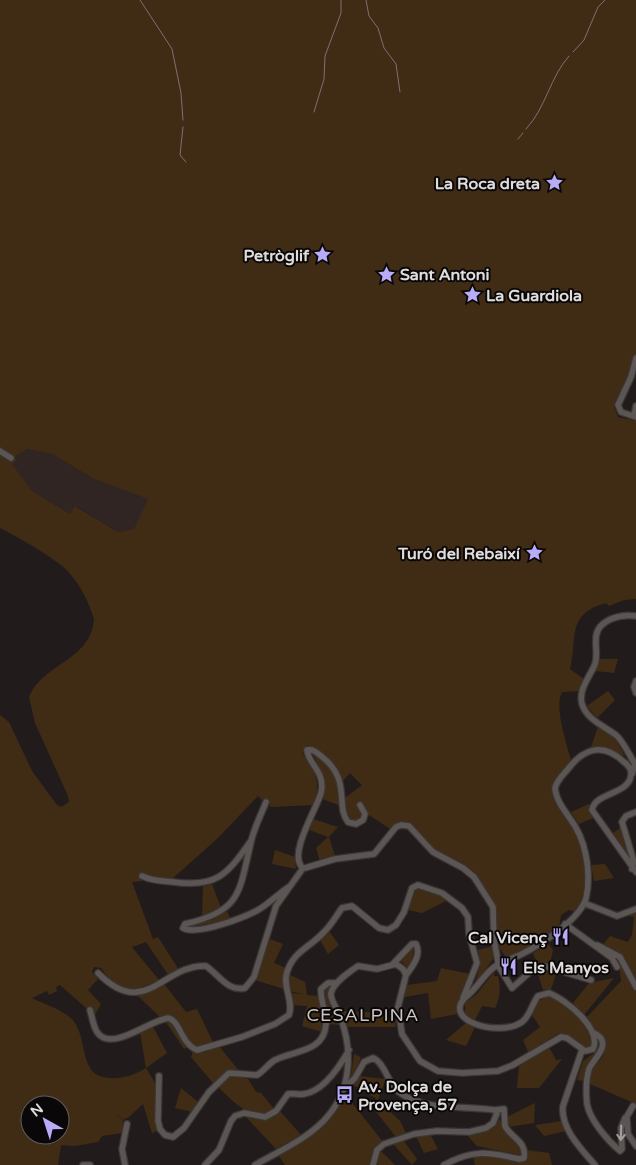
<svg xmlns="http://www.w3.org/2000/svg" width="636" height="1165" font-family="'Varela Round',sans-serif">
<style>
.built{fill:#302523}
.green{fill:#402c14;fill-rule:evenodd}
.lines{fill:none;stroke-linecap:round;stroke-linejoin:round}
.stream{stroke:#876a77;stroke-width:1}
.street-casing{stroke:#3a3635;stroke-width:8}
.street{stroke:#5b5554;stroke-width:5.5}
.oneway{stroke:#a5a09f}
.labels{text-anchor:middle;stroke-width:4;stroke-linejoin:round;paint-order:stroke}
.poi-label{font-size:16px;font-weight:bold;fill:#e1dddd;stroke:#090707;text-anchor:end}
.neighbourhood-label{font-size:18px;letter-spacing:1px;fill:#ccc5c4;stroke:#090707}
</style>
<rect width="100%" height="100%" fill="#211c1b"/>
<!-- built -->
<path class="built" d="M27 449 52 454 94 479 149 499 134 530 118 532 76 506 70 514 32 491 11 464 17 460 14 457Z"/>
<!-- green -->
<path class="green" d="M0 0H636V363L614 407 618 417 636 421V599L624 600 609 606 606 603C565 614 578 640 570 669L584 679 580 691 562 692C554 707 566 742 571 760L552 788C555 806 566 814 573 829 586 857 590 885 576 912L569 910 561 915 559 927C546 938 523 957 505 956L498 946 495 903 474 872 463 864 434 849 411 824 400 822 390 829 366 813 361 802 357 805 361 812V818L356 821 350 820 347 814 345 798 362 785 350 773 342 782 332 761 307 745 302 753C316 770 321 784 314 805L270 807 269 799 263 801 258 796 218 838 172 879 150 877 142 872 139 876 142 881 132 882 153 939 158 937 179 970 169 976 146 942 132 947 159 980C132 992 120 995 101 968L94 967 92 972 98 979 88 990 101 1004 95 1015 92 1007 86 1008 60 985 56 987 57 991 49 995 47 991 32 998C45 1005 66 1010 75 1023 88 1043 79 1076 109 1078 123 1079 134 1075 146 1068L140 1032 152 1025 167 1053 146 1068 155 1083 157 1131 152 1133 143 1104 129 1117 123 1120 115 1112 123 1121 122 1133 102 1136 98 1142 75 1146 61 1145 58 1165H0V715L9 722 32 771 57 805 61 807 69 802 68 796 35 723 29 697C43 663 91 661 94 619 89 603 82 588 71 575 60 560 17 537 0 528ZM27 449 52 454 94 479 148 499 134 529 118 532 75 506 70 514 32 491 12 464 17 460 14 457ZM30 1105H60V1135H30Z
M599 659H618L614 673 595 671Z
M608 691 615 700 597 718 587 706Z
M598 727 615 738 625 756 607 748 591 747Z
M313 754C335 763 337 784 341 806L322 799V774Z
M589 804 593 818 579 824 571 812Z
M313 819 338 827 329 837 335 856 320 861 316 848 328 837 309 830Z
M620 828 631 862 613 833Z
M275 850 295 857 296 869 272 864Z
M605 864 614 878 594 881 591 865Z
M212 884 221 908 202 917 203 886Z
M418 888 438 894 446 901 422 913 408 910 414 892Z
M227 911 230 918 210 924 188 927 214 919Z
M636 912V1104L590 1084C590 1060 603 1066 605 1048L587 1017 621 981 618 958 601 947 610 936 628 942 632 935 634 917 629 916Z
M329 931 339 945 328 954 320 940Z
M270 939 283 944 274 963 286 968 283 979 284 989 255 980Z
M549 944 553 950 550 964 538 965 533 953Z
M493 946V959L474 986 480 966 478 950Z
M414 947 412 960 408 968 401 961Z
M441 968 470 974 458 1001 457 1014 431 1019 428 993 404 997 407 985 437 981Z
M545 969 557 972 551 989 543 990 537 971Z
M495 971 494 976H498C501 985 500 1000 495 1008L482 1006 475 1020 465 1014V1003L476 995Z
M288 974 305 982 307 995 318 996 323 1017 322 1032 302 1026 307 1006 293 1005 291 993 303 994 290 991Z
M614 978 584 1015 573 1003 589 983Z
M164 984 186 1012 197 1009 213 1042 205 1046H195L184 1034 176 1019 168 1016 160 1017 138 996Z
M331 986C323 1000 336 1011 339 1025L329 1024 324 990Z
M547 997C565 1001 594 1026 591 1047 579 1049 572 1033 559 1033L528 1052 523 1040 540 1027 532 1015 539 1001Z
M342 1011 394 1013 396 1027H348Z
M165 1021 172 1022 187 1047 184 1049Z
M466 1023 475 1027 466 1046 446 1040Z
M597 1038 600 1047 585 1081 577 1080 583 1061 597 1051Z
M219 1046 239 1071 230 1069 213 1083 191 1057 193 1051 205 1052Z
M549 1047 556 1060 562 1059 539 1088H517L519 1066Z
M354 1054 361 1057 353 1076H351Z
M231 1074 248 1079 256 1092 261 1093 274 1109C253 1125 232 1100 218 1087Z
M359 1076 386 1079 378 1100 400 1121 406 1133 396 1137 373 1108 377 1099 353 1085Z
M181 1088 198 1102 192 1112 175 1108Z
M345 1094 383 1142 375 1147 371 1165H285L279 1156C309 1138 329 1127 345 1094Z
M535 1103 534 1123 508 1127 507 1117Z
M280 1111 301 1135 276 1149 246 1117 264 1120Z
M500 1119C502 1123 502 1128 505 1131 510 1140 524 1143 520 1155L477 1146 467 1135 490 1129Z
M562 1121 566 1131 544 1136 535 1125Z
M430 1134 438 1149 424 1153 416 1136Z
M403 1140 417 1159 412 1165 393 1144Z
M380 1150 395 1165H378L376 1162Z
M527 1150 549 1153 552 1165H475L473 1156C491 1153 511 1165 527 1157Z"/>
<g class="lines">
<!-- stream -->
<path class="stream" d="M140 0 172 49 181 93 183 120
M366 0 369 16 378 28 384 48 396 64 400 92
M573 52 584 40 598 7 605 0
M314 112 324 79 325 56 341 13V0
M183 127 180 155 186 162
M526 129C546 108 550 77 569 56
M518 139 523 133"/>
<defs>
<path id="street" d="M636 358 631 377 618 405 621 412 636 417
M634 416 636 406
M0 451 11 458
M636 681 634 687 636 693
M632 774 635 764C630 756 623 741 616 735 604 726 587 720 582 704 578 689 590 677 595 664 598 656 595 647 596 637 598 619 621 614 636 616
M266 802C261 815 254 828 251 842 239 892 242 911 185 924L183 928C197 936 245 917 258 910 270 903 279 893 290 886
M301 866C290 851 316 810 321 793 326 772 308 764 307 750 313 749 316 752 321 756 352 779 335 806 348 822L356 824 363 820 365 814 360 805
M305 868 335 859 374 854 396 827 401 825 409 826 433 852 463 868 474 877 493 907 494 940 499 967 512 988 530 972 544 966 591 980
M632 869 634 862 622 822 626 816 636 812
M142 876C152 881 162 881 173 882 216 888 227 875 250 842
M584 903 617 916 636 909
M565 924 612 958 617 967
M597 945 620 957 636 987
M393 964 412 944H416C422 955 412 967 406 975
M98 973C145 1021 163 964 206 966 219 975 228 992 245 988L254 977 276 906 301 871
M90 1010C92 1017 93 1025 97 1032 111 1053 148 1021 168 1018 180 1020 181 1044 197 1050L242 1037 275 1024 289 1015C294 1001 282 986 287 972 294 951 309 948 323 933 331 926 336 916 342 908L352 906 379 928 388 930 396 925 404 912 412 888 418 885 442 893 462 908 468 917 469 934 477 963 463 998
M592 1032C616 1042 593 1059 589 1069 586 1079 586 1094 587 1104 590 1120 607 1140 620 1151L622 1149 621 1128 625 1118 627 1119 628 1134 636 1146
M582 1050 563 1106C560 1128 582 1150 595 1165
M159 1076 158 1121 160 1129 165 1135 173 1137 184 1128 209 1092 229 1073 257 1075C264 1071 268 1064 275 1060 294 1050 324 1053 326 1024 327 1013 320 1001 321 989L328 983H336
M343 1090 355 1078 364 1062 373 1058C385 1063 388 1084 399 1092 425 1112 465 1105 495 1110L497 1113 493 1123 486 1128 469 1132 437 1131 414 1134 384 1144 377 1150 373 1165
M626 1118 633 1106
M83 1165H90
M125 1165 122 1149 127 1124
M205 1165 219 1150 231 1121 235 1116 244 1113 265 1117 276 1111 288 1094C294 1093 299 1095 304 1094 324 1091 340 1066 349 1050
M255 1165C279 1151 310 1138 328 1116 352 1088 353 1047 339 1014 337 1008 330 1000 331 993 334 982 349 972 358 966L377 969 396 964 403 969 406 975 398 1007 402 1034 420 1061 438 1071 462 1073 498 1071 513 1065 561 1037 567 1038 585 1051 593 1049C602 1028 566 1000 549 993L538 996C532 1004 530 1016 522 1022 499 1038 439 1020 467 996 477 988 483 976 493 968 500 961 512 959 520 955 540 945 580 920 586 898 591 877 587 847 576 828 569 815 556 803 555 788 557 780 563 775 568 769 584 748 603 742 624 762 628 765 632 770 631 775 629 795 595 792 592 810L636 872
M444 1165C473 1149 488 1152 519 1159L524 1158C527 1141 511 1138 505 1126L504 1109 495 1110"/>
</defs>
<!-- street casing -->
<use href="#street" class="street-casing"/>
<!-- street -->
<use href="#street" class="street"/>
</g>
<!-- one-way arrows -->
<defs><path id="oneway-shaft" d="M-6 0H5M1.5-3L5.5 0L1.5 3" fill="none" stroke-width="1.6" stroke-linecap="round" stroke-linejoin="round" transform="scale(1.25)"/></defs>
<use class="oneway" href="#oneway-shaft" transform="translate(621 1133) rotate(92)"/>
<!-- icons -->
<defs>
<symbol id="sight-bare" viewBox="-9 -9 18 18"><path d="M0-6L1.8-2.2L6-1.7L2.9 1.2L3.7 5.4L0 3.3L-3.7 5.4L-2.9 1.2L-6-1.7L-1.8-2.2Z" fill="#b8abf7" stroke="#090707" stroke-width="2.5" paint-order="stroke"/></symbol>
<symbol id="restaurant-bare" viewBox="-9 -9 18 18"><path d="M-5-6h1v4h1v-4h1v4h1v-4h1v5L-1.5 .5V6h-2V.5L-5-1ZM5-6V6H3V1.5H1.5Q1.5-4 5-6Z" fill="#b8abf7" stroke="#090707" stroke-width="2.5" paint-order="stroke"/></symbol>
<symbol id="bus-bare" viewBox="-9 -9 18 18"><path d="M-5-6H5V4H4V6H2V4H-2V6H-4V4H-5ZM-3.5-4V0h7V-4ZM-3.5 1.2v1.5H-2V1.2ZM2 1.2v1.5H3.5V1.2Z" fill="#b8abf7" stroke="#090707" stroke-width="2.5" paint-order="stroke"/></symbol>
</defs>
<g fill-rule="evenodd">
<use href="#sight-bare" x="542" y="170" width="25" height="25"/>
<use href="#sight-bare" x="310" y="242" width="25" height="25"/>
<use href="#sight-bare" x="374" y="262" width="25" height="25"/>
<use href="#sight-bare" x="460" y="282" width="25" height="25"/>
<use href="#sight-bare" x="522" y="540" width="25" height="25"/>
<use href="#restaurant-bare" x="548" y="924" width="25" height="25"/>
<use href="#restaurant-bare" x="496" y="954" width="25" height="25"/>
<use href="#bus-bare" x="332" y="1082" width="25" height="25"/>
</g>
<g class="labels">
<!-- poi labels -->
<g class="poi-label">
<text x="540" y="189">La Roca dreta</text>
<text x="309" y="261">Petròglif</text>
<text x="400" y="280" text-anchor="start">Sant Antoni</text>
<text x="486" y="301" text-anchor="start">La Guardiola</text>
<text x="520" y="559">Turó del Rebaixí</text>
<text x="547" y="943">Cal Vicenç</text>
<text x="523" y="973" text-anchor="start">Els Manyos</text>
<text x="358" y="1092" text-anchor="start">Av. Dolça de<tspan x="358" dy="18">Provença, 57</tspan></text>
</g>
<!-- neighbourhood labels -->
<g class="neighbourhood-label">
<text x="363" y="1021">CESALPINA</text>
</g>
</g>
<!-- north arrow -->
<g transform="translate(45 1120) rotate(321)"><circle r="24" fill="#090707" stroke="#5f5d5d"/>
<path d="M0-4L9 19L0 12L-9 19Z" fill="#b8abf7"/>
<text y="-8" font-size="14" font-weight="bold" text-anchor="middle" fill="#e1dddd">N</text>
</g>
</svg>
